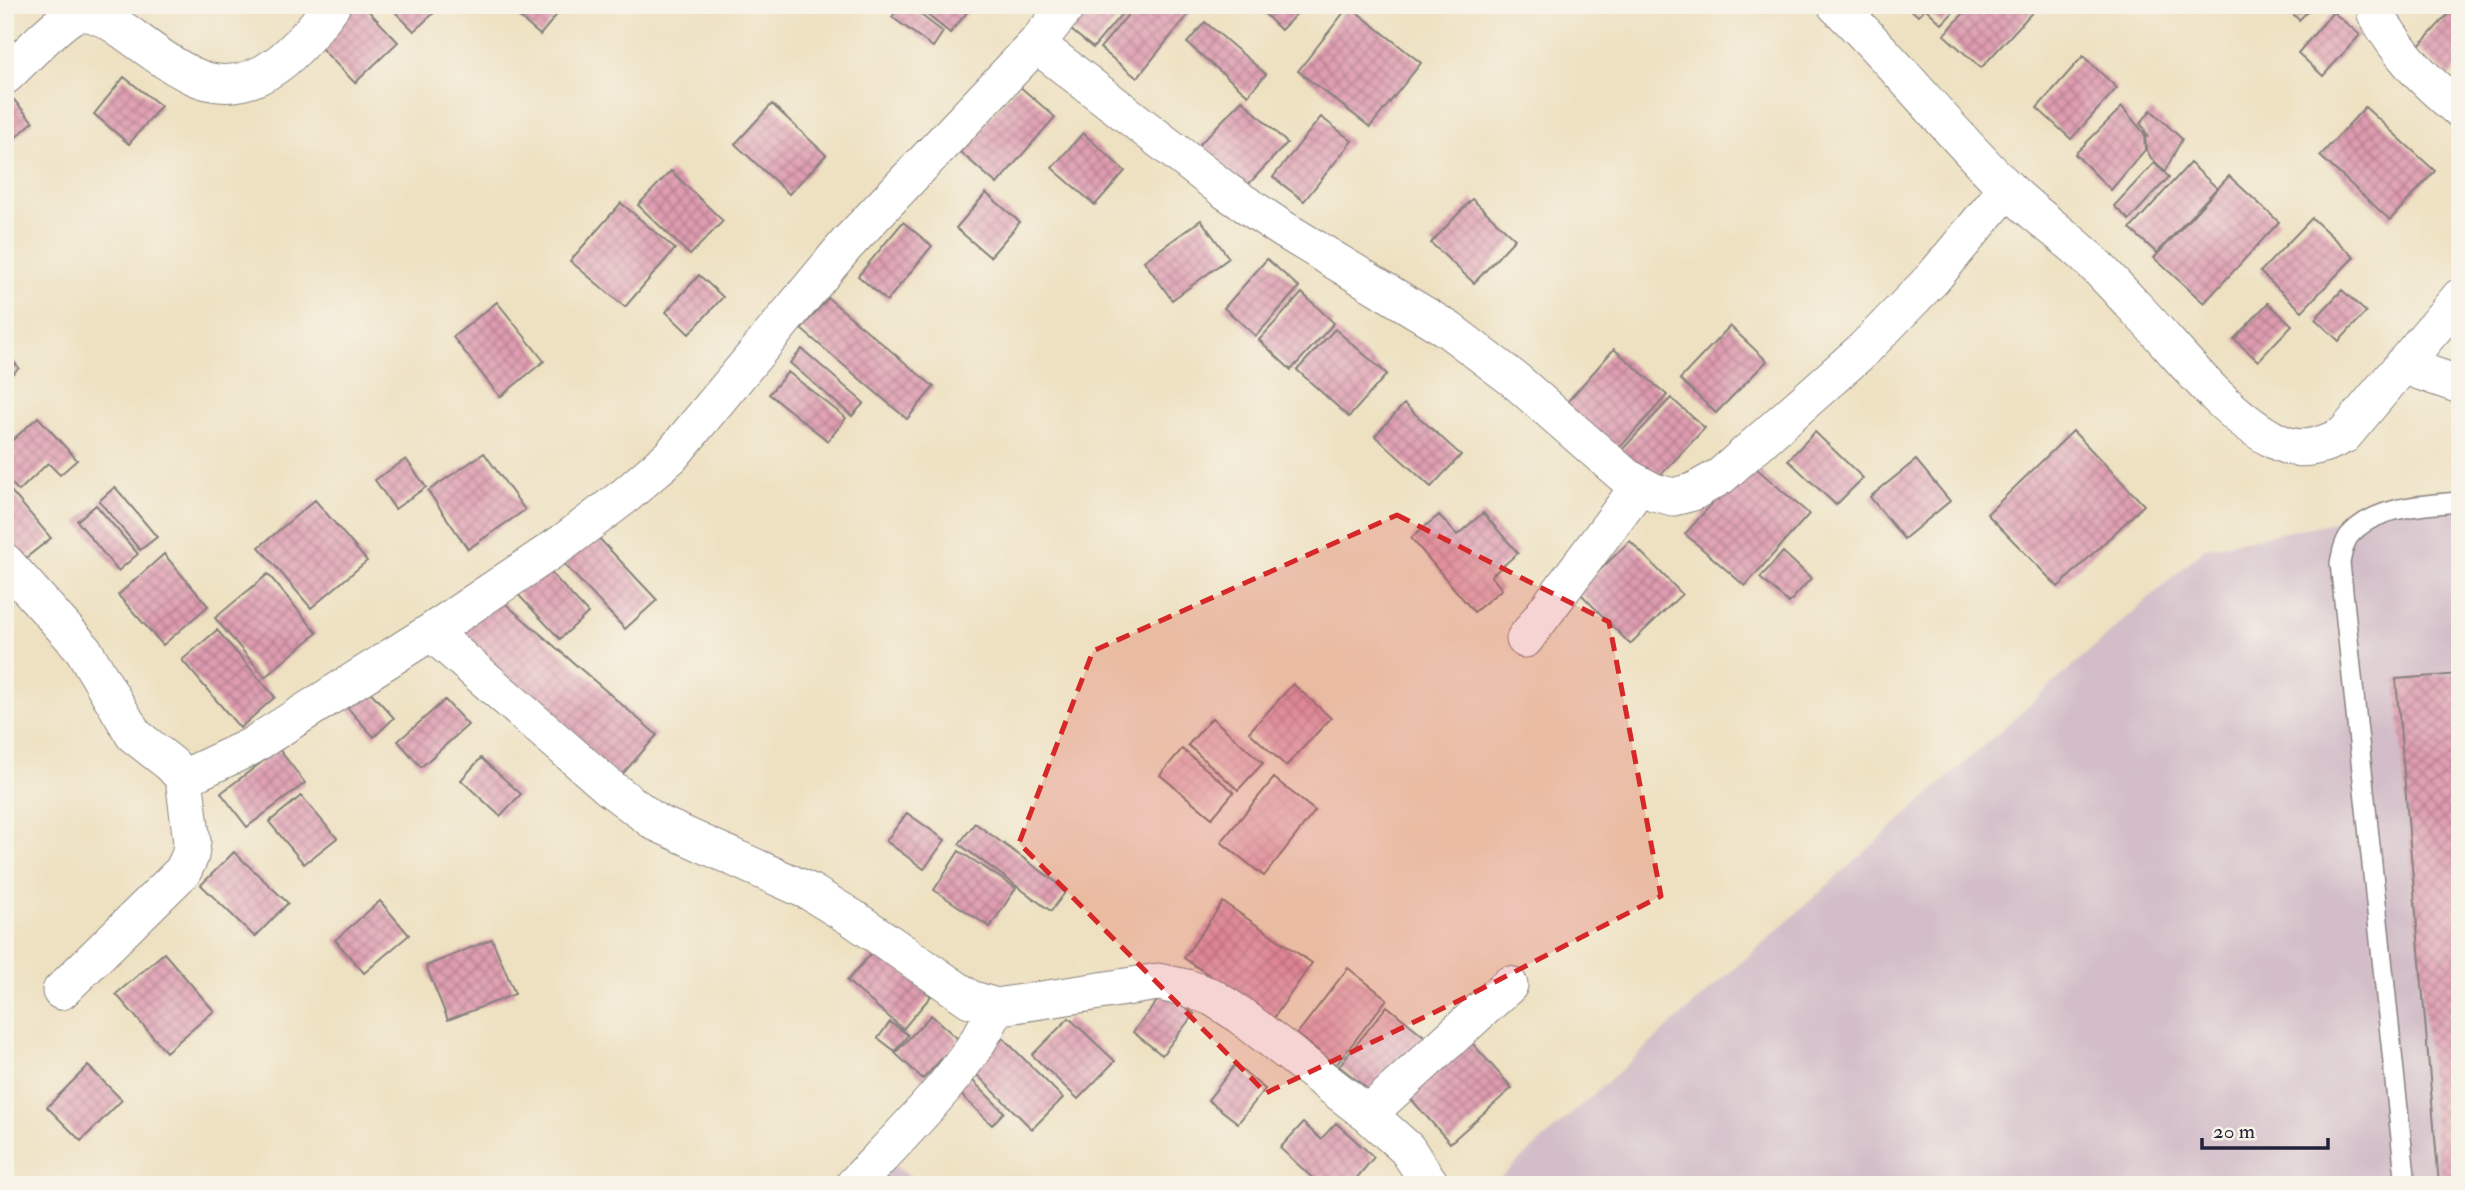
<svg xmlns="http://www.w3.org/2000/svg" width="2465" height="1190" font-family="'IM FELL Double Pica',serif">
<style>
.industrial{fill:#d2bdc8}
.building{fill:url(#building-cross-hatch)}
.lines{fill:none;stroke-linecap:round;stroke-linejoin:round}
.lane-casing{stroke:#88827e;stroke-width:22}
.street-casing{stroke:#88827e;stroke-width:39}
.lane{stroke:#fff;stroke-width:19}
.street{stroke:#fff;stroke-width:37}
.marked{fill:#d62828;fill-opacity:0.2;stroke:#d62828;stroke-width:5;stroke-dasharray:14 9;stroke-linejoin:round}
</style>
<defs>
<pattern id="building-cross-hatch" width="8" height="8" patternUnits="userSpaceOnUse" patternTransform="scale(1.75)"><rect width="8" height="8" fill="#df9cb0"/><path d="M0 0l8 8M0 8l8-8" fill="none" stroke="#b47f90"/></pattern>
</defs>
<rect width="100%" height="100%" fill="#f7f3e8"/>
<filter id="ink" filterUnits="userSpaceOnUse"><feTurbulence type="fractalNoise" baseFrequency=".0143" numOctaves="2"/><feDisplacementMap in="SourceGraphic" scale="14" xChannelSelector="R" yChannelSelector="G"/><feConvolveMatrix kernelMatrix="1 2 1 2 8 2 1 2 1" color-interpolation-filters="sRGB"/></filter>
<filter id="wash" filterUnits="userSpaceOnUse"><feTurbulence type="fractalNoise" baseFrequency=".00686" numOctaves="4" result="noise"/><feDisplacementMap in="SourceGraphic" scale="28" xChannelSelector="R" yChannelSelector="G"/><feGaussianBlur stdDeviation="1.57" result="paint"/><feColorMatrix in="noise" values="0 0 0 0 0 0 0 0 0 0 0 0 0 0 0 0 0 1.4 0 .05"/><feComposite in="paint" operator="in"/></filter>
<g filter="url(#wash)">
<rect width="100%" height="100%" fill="#eee1c1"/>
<!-- industrial -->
<path class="industrial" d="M2460 497V1185H1492L2205 548Z
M892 1164 922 1185H873Z"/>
<g id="blocks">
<!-- building -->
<path class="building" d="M352 5H363L398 42 355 83 314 41Z
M388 5H428L435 12 414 31Z
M505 5H565L540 35Z
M901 5H908L943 32 933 47 892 17Z
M915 5H963L969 10 950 33Z
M1071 5H1129L1093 48 1059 20Z
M1136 5H1187L1193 9 1137 78 1100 48Z
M1256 5H1305L1281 30Z
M1906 5H1960L1942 24 1925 8 1918 16Z
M1971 5H2039L1981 68 1944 35Z
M2284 5H2314L2299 20Z
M1349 6 1421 63 1370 127 1298 71Z
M2333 12 2360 35 2323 76 2298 53Z
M2449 13 2460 15V65L2450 77 2417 48Z
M1205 22 1266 74 1248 95 1187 43Z
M2083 56 2117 88 2071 139 2037 108Z
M124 77 161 106 129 144 94 114Z
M1018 85 1055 117 997 184 960 152Z
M8 93 33 122 5 147V95Z
M1242 100 1287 143 1244 189 1198 146Z
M772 104 826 155 789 194 735 144Z
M2122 107 2144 133 2145 150 2111 190 2075 154Z
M2365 107 2435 171 2390 220 2320 156Z
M2151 110 2182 139 2165 171 2151 158 2146 149 2145 134 2148 138 2144 128 2140 124Z
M1321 117 1352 141 1304 201 1273 177Z
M1083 133 1125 171 1095 205 1052 168Z
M2154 163 2169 177 2129 220 2114 206Z
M2190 163 2217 188 2157 253 2130 229Z
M671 171 723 221 690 255 638 205Z
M2229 176 2279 222 2204 303 2154 258Z
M986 193 1020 222 990 257 956 228Z
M1472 199 1515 239 1474 283 1431 243Z
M621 203 675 249 625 307 570 261Z
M2312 218 2354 257 2302 311 2260 272Z
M1201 220 1229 258 1172 300 1144 261Z
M903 222 932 246 887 301 858 276Z
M1267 259 1299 287 1256 336 1224 308Z
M699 275 723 297 689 334 666 312Z
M2342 290 2366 312 2339 341 2315 319Z
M1302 293 1334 323 1291 370 1259 340Z
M828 298 934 387 907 419 801 329Z
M497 302 544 361 500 397 453 337Z
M2268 303 2292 325 2258 361 2234 339Z
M1730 326 1767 361 1716 413 1680 379Z
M1335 329 1387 374 1349 417 1297 370Z
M802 349 864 403 852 416 790 363Z
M1614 349 1667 395 1614 454 1562 408Z
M5 352 19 368 5 380Z
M788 372 846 418 828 441 769 394Z
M1671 398 1705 428 1655 481 1621 451Z
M1404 404 1461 455 1431 487 1375 436Z
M38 417 77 460 60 475 48 463 19 491 5 477V447Z
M2073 431 2144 505 2058 587 1987 514Z
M1815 432 1863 478 1836 505 1788 460Z
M484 453 525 510 468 549 428 491Z
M406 459 426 487 395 509 375 480Z
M1916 460 1950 501 1904 539 1870 497Z
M1749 462 1809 514 1745 586 1685 534Z
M5 484 51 538 18 564 5 549Z
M115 487 157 537 140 550 99 501Z
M315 500 367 561 311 608 259 547Z
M96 505 138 554 118 571 77 521Z
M1483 513 1518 553 1491 576 1502 589 1474 612 1411 538 1439 515 1457 535Z
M596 535 657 600 625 629 564 564Z
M1630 541 1682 594 1630 644 1578 591Z
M1783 552 1811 578 1789 603 1760 578Z
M164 554 208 606 163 645 118 595Z
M541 562 588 613 560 639 512 588Z
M268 574 317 633 265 677 215 618Z
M493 593 657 735 619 778 456 636Z
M217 630 275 697 240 728 182 660Z
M2460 674V1185H2439L2396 679Z
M1293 684 1331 718 1286 766 1249 732Z
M365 686 394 718 374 737 344 704Z
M445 700 468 725 421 767 398 741Z
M1212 718 1263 763 1238 790 1188 745Z
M279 749 305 783 247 827 221 793Z
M1182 749 1234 792 1212 818 1160 775Z
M481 758 521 794 500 816 461 780Z
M1274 778 1315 811 1264 876 1221 842Z
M301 796 337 838 304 864 269 822Z
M907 813 945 840 924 869 886 841Z
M975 823 1067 890 1051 911 959 844Z
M959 851 1016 888 990 927 934 890Z
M234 852 288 903 255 937 201 885Z
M380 901 409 935 364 973 335 940Z
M1223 902 1312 963 1273 1019 1184 958Z
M492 939 515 994 448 1020 426 966Z
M875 949 931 996 903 1029 847 981Z
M164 953 214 1011 166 1052 116 994Z
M1348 968 1387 999 1336 1065 1297 1034Z
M1165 991 1194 1014 1162 1055 1133 1032Z
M1387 1006 1425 1037 1377 1097 1339 1066Z
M931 1015 959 1040 923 1079 895 1053Z
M1069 1018 1115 1061 1078 1099 1032 1055Z
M890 1022 908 1035 895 1051 878 1038Z
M1465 1035 1512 1088 1450 1143 1403 1090Z
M1003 1038 1063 1098 1032 1129 972 1070Z
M1235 1065 1265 1089 1238 1123 1208 1100Z
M88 1066 122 1100 81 1141 47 1107Z
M964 1072 1004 1112 992 1125 951 1085Z
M1303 1123 1321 1139 1336 1123 1374 1157 1351 1185H1320L1280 1148Z"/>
</g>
</g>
<g filter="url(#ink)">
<use href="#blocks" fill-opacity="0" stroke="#88827e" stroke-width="2"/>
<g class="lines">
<defs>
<path id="lane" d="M2406 1185 2340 563C2342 554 2343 544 2349 536 2374 506 2424 505 2460 502"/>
<path id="street" d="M1836 5C1897 63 1947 130 2007 188 2031 212 2059 231 2084 254 2101 270 2116 287 2132 304 2175 348 2220 411 2274 440 2299 454 2320 447 2344 435L2460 297
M2379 5 2376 14C2401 57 2422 78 2460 110
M1036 44 1226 191 1281 228 1449 330 1515 380 1626 477 1654 492 1673 497 1693 492 1721 476 1864 349 1933 278 2007 189
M5 76C21 61 56 24 73 15 87 9 106 18 117 26 143 44 169 66 198 78 257 101 301 47 332 5
M2402 365 2460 385
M5 562 83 649 134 735 171 764 184 778 250 747 431 632 564 542 626 495 671 456 846 245 1036 44 1068 5
M431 632 610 788 655 822 810 892 854 919 970 999 996 1007 1158 982 1187 988 1212 997 1237 1013 1368 1114 1407 1149 1431 1185
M1525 639 1640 485
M61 991 183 871 190 856 192 842 184 778
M1368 1114 1509 985
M854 1185C901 1135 970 1069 996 1007"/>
</defs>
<!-- lane casing -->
<use href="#lane" class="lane-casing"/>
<!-- street casing -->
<use href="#street" class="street-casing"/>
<!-- lane -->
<use href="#lane" class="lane"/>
<!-- street -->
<use href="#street" class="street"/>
</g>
</g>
<!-- marked area -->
<path class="marked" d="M1397 515 1609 622 1661 896 1458 1001 1266 1093 1019 843 1093 651Z"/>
<!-- margin -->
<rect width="2465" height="1190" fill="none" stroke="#f7f3e8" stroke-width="28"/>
<!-- scale -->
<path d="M2202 1138v10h126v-10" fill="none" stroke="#22223b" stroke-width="3.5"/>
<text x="2213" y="1138" font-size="21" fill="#22223b" stroke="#f7f3e8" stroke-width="5" paint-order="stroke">20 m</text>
</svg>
